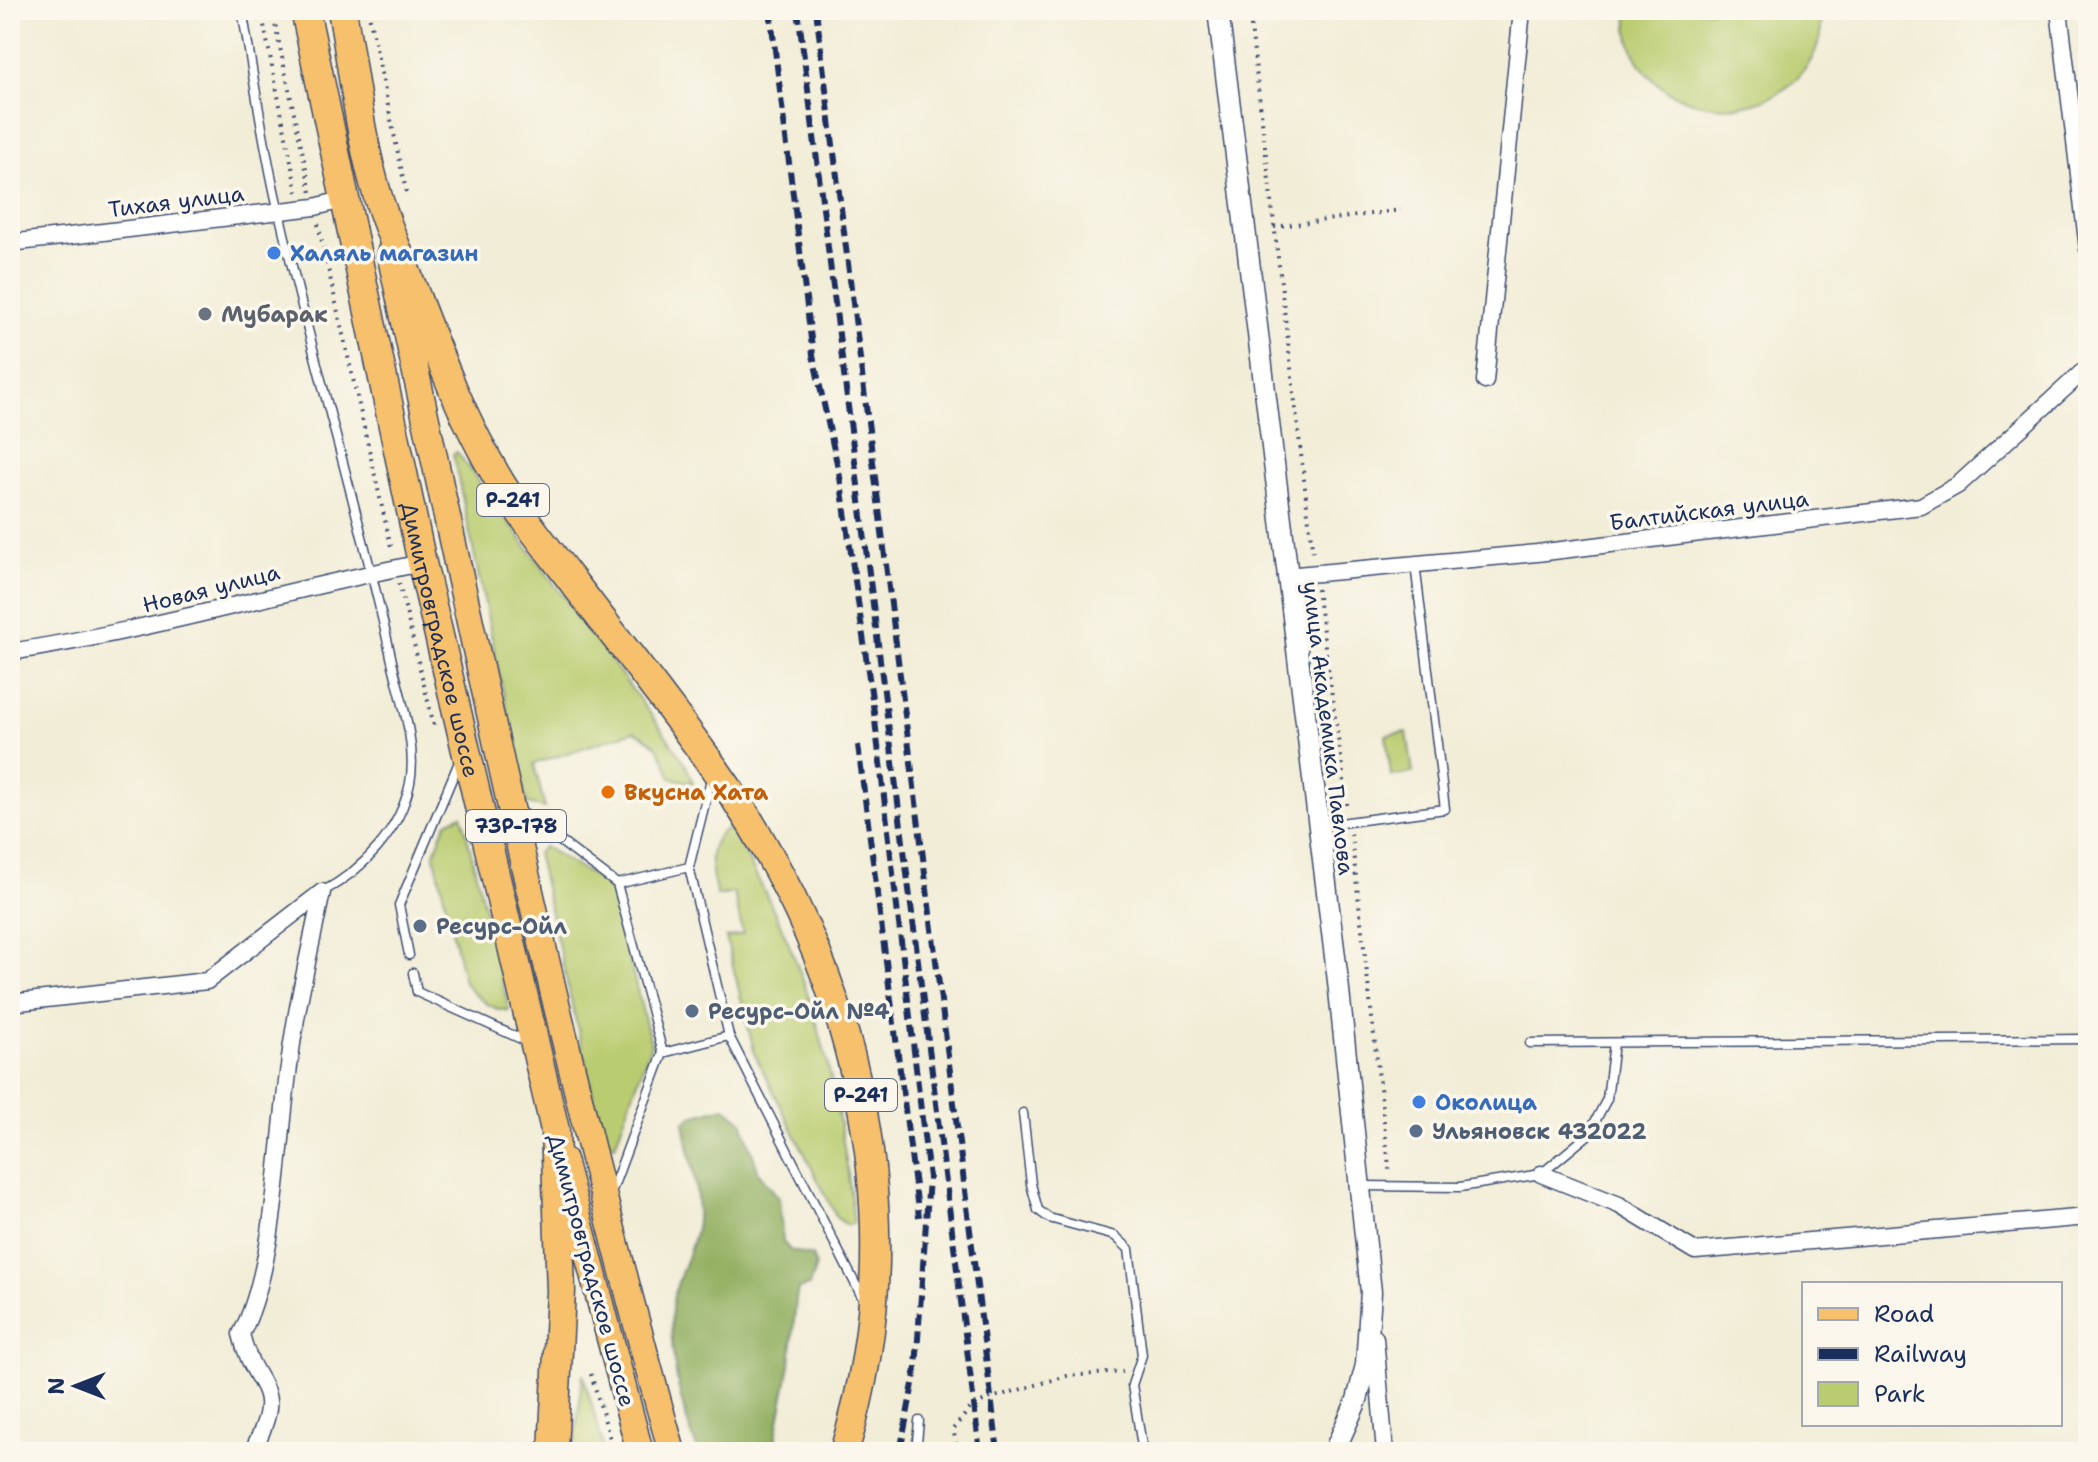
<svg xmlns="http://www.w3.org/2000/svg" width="2098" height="1462" font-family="'Shantell Sans',sans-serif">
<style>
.green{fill:#bacc70;stroke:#6a7e67;stroke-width:2}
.forest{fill:#93b062;stroke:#577060;stroke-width:2}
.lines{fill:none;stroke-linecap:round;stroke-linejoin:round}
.service-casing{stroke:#3b4c70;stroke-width:11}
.minor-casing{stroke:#3b4c70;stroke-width:19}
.tertiary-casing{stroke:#3b4c70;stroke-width:23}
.primary-casing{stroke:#3b4c70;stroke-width:29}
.trunk-casing{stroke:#3b4c70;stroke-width:31}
.path{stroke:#3b4c70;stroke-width:4;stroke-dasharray:2 6;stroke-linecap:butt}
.service{stroke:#fff;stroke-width:8}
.minor{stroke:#fff;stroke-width:16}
.tertiary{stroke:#fff;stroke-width:20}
.primary{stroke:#f7c06c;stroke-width:26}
.trunk{stroke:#f7c06c;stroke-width:28}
.rail{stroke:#1b2f5e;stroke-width:6;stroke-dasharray:12 6;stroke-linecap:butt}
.shop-dot{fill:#3f7fe0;stroke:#fbf7ec;stroke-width:3}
.worship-dot{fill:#6b7280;stroke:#fbf7ec;stroke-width:3}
.food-dot{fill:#e8710a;stroke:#fbf7ec;stroke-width:3}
.service-dot{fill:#5c6f8a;stroke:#fbf7ec;stroke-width:3}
.labels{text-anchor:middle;stroke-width:7;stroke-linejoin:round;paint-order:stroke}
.shield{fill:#fbf7ec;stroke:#5e6b89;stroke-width:2}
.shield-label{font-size:20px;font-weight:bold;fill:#1b2f5e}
.street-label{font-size:22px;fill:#1b2f5e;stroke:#fbf7ec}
.shop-label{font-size:22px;font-weight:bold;fill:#366cbe;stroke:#fbf7ec;text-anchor:start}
.worship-label{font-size:22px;font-weight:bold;fill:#5b616d;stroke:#fbf7ec;text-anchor:start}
.food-label{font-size:22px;font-weight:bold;fill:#c56008;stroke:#fbf7ec;text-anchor:start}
.service-label{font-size:22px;font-weight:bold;fill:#4e5e75;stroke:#fbf7ec;text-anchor:start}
</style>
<rect width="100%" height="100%" fill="#fbf7ec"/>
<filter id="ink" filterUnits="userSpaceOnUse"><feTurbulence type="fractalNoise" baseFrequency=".0125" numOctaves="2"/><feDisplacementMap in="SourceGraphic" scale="16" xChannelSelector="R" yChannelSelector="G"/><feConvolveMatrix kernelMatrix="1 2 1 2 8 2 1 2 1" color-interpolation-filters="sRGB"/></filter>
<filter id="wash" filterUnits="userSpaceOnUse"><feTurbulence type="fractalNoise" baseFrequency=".006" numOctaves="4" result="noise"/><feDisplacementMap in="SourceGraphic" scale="32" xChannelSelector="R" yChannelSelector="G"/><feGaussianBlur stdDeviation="1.8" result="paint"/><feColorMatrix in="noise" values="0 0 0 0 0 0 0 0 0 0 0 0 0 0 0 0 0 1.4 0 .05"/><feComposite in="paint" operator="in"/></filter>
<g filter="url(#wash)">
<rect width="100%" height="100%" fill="#f2edd7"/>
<!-- green -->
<path class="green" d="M1628 10H1822C1821 20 1822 32 1819 41 1787 144 1619 120 1628 10Z
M457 452 665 734 686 765 693 783 671 778C663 753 659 742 634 731L534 764 545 808 527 804 453 454Z
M1407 732 1413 773 1391 776 1386 735Z
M462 815 509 1010C492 1012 474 995 464 982L434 853 447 822Z
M727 828C742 842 751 867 761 885 818 992 841 1104 854 1223L847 1225 837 1218 755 1055 726 938 743 934 734 893 717 896C711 871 703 845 727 828Z
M544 847 604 883 613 897 651 1044 615 1145 603 1138 537 853Z
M583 1374 605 1452H574Z"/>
<!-- forest -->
<path class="forest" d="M725 1107 742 1121 759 1173 779 1198 783 1242 790 1250 812 1256 816 1266 809 1286 798 1289 796 1299 790 1365 773 1452H699C681 1414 665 1338 674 1296 680 1270 694 1248 697 1221 700 1189 689 1154 684 1123L692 1116Z"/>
</g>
<g filter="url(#ink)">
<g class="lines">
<defs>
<path id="service" d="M242 10C254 77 263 146 279 212 313 360 357 504 390 652 398 692 418 742 410 783 400 832 363 870 322 892
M519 810 617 884 663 1053 611 1193
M1318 826 1445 809 1415 564
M689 867 711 779
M617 884 689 867 729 1036 663 1053
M409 955 399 905 459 762
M413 973 417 992 530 1043
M729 1036 862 1297
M1530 1043 2088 1039
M1023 1113 1031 1184 1038 1210 1049 1218 1115 1236 1129 1249 1142 1355 1132 1385 1143 1452
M1361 1186 1460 1187 1541 1174 1588 1135 1607 1099 1614 1043
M916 1452 919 1421"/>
<path id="minor" d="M2059 10 2088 249
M10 243 315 207 346 199
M1485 381 1522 10
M1286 576 1537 553 1921 506 1958 485 2088 367
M10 652C149 631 284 590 422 563
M10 1003 207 981 322 892
M1541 1174 1619 1205 1695 1251 2088 1217
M1375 1338 1385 1452
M252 1452C288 1383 255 1394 241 1334 276 1268 278 1142 289 1066 296 1007 310 950 322 892"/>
<path id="tertiary" d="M1218 10 1338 981 1371 1292 1366 1365 1357 1400 1334 1452"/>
<path id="primary" d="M390 253C477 654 560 1057 672 1452
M563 1160 640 1452"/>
<g id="trunk">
<path id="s1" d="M305 10 422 563 555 1130 561 1291 553 1452"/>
<path d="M342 10C353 70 360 139 378 197 388 230 403 262 415 294 439 356 462 417 496 475 517 511 544 544 570 578 618 641 668 703 714 768 856 966 917 1215 844 1452"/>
</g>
</defs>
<!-- service casing -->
<use href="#service" class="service-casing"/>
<!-- minor casing -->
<use href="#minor" class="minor-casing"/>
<!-- tertiary casing -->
<use href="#tertiary" class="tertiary-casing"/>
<!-- primary casing -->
<use href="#primary" class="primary-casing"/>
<!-- trunk casing -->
<use href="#trunk" class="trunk-casing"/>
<!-- path -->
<path class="path" d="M261 10 297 192
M272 10 311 192
M368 10 407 196
M1249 10 1313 556
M1249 14 1278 10
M318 224 392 551
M1274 227 1401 210
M399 583 435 730
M1317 589 1348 810
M1351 834 1390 1175
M591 1374 614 1452
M958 1452 953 1429 973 1405 991 1398 1067 1376 1123 1372"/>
<!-- service -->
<use href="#service" class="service"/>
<!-- minor -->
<use href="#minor" class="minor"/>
<!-- tertiary -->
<use href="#tertiary" class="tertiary"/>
<!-- primary -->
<use href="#primary" class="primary"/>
<!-- trunk -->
<use href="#trunk" class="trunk"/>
<!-- rail -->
<path class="rail" d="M770 10 813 355 840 477 874 712 929 1178 916 1368 900 1452
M798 10 980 1452
M816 10 998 1452
M858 745 919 1217"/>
</g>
</g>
<!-- markers -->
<g class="shop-dot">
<circle cx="274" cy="253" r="8"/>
<circle cx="1419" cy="1102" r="8"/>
</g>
<circle class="worship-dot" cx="205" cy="314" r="8"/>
<circle class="food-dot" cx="608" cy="792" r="8"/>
<g class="service-dot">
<circle cx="420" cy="926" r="8"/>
<circle cx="692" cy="1011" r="8"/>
<circle cx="1416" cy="1131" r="8"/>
</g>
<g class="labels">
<!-- shield labels -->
<g class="shield">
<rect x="477" y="484" width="72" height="32" rx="6"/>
<rect x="466" y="810" width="100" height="32" rx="6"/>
<rect x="825" y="1079" width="72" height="32" rx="6"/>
</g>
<g class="shield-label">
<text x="513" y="507">Р-241</text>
<text x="516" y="833">73Р-178</text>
<text x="861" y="1102">Р-241</text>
</g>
<!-- street labels -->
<g class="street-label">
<text transform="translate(176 201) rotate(-7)" y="8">Тихая улица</text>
<text transform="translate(1709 510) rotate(-7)" y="8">Балтийская улица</text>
<text transform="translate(211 588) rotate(-14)" y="8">Новая улица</text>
<text dy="8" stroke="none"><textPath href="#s1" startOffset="644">Димитровградское шоссе</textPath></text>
<text transform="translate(1329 728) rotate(83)" y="8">улица Академика Павлова</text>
<text transform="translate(592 1270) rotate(75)" y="8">Димитровградское шоссе</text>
</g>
<!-- shop labels -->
<g class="shop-label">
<text x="290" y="261">Халяль магазин</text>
<text x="1435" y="1110">Околица</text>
</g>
<!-- worship labels -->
<g class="worship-label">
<text x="221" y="322">Мубарак</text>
</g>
<!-- food labels -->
<g class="food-label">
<text x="624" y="800">Вкусна Хата</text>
</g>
<!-- service labels -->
<g class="service-label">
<text x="436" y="934">Ресурс-Ойл</text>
<text x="708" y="1019">Ресурс-Ойл №4</text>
<text x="1432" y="1139">Ульяновск 432022</text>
</g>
</g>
<!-- margin -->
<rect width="2098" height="1462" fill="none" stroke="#fbf7ec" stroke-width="40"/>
<!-- legend -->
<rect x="1802" y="1282" width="260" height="144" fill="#fbf7ec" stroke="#a1a7b3" stroke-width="2"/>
<rect x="1818" y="1308" width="40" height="12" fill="#f7c06c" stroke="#a1a7b3" stroke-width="2"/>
<text x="1874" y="1322" font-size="24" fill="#1b2f5e">Road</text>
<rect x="1818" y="1348" width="40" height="12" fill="#1b2f5e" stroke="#a1a7b3" stroke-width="2"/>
<text x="1874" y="1362" font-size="24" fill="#1b2f5e">Railway</text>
<rect x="1818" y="1382" width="40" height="24" fill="#bacc70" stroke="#a1a7b3" stroke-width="2"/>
<text x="1874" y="1402" font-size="24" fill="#1b2f5e">Park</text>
<!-- north arrow -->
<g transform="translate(76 1386) rotate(270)" stroke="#fbf7ec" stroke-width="6" paint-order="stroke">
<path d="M0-6L14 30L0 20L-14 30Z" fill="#1b2f5e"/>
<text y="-12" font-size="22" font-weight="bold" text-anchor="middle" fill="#1b2f5e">N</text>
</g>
</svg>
